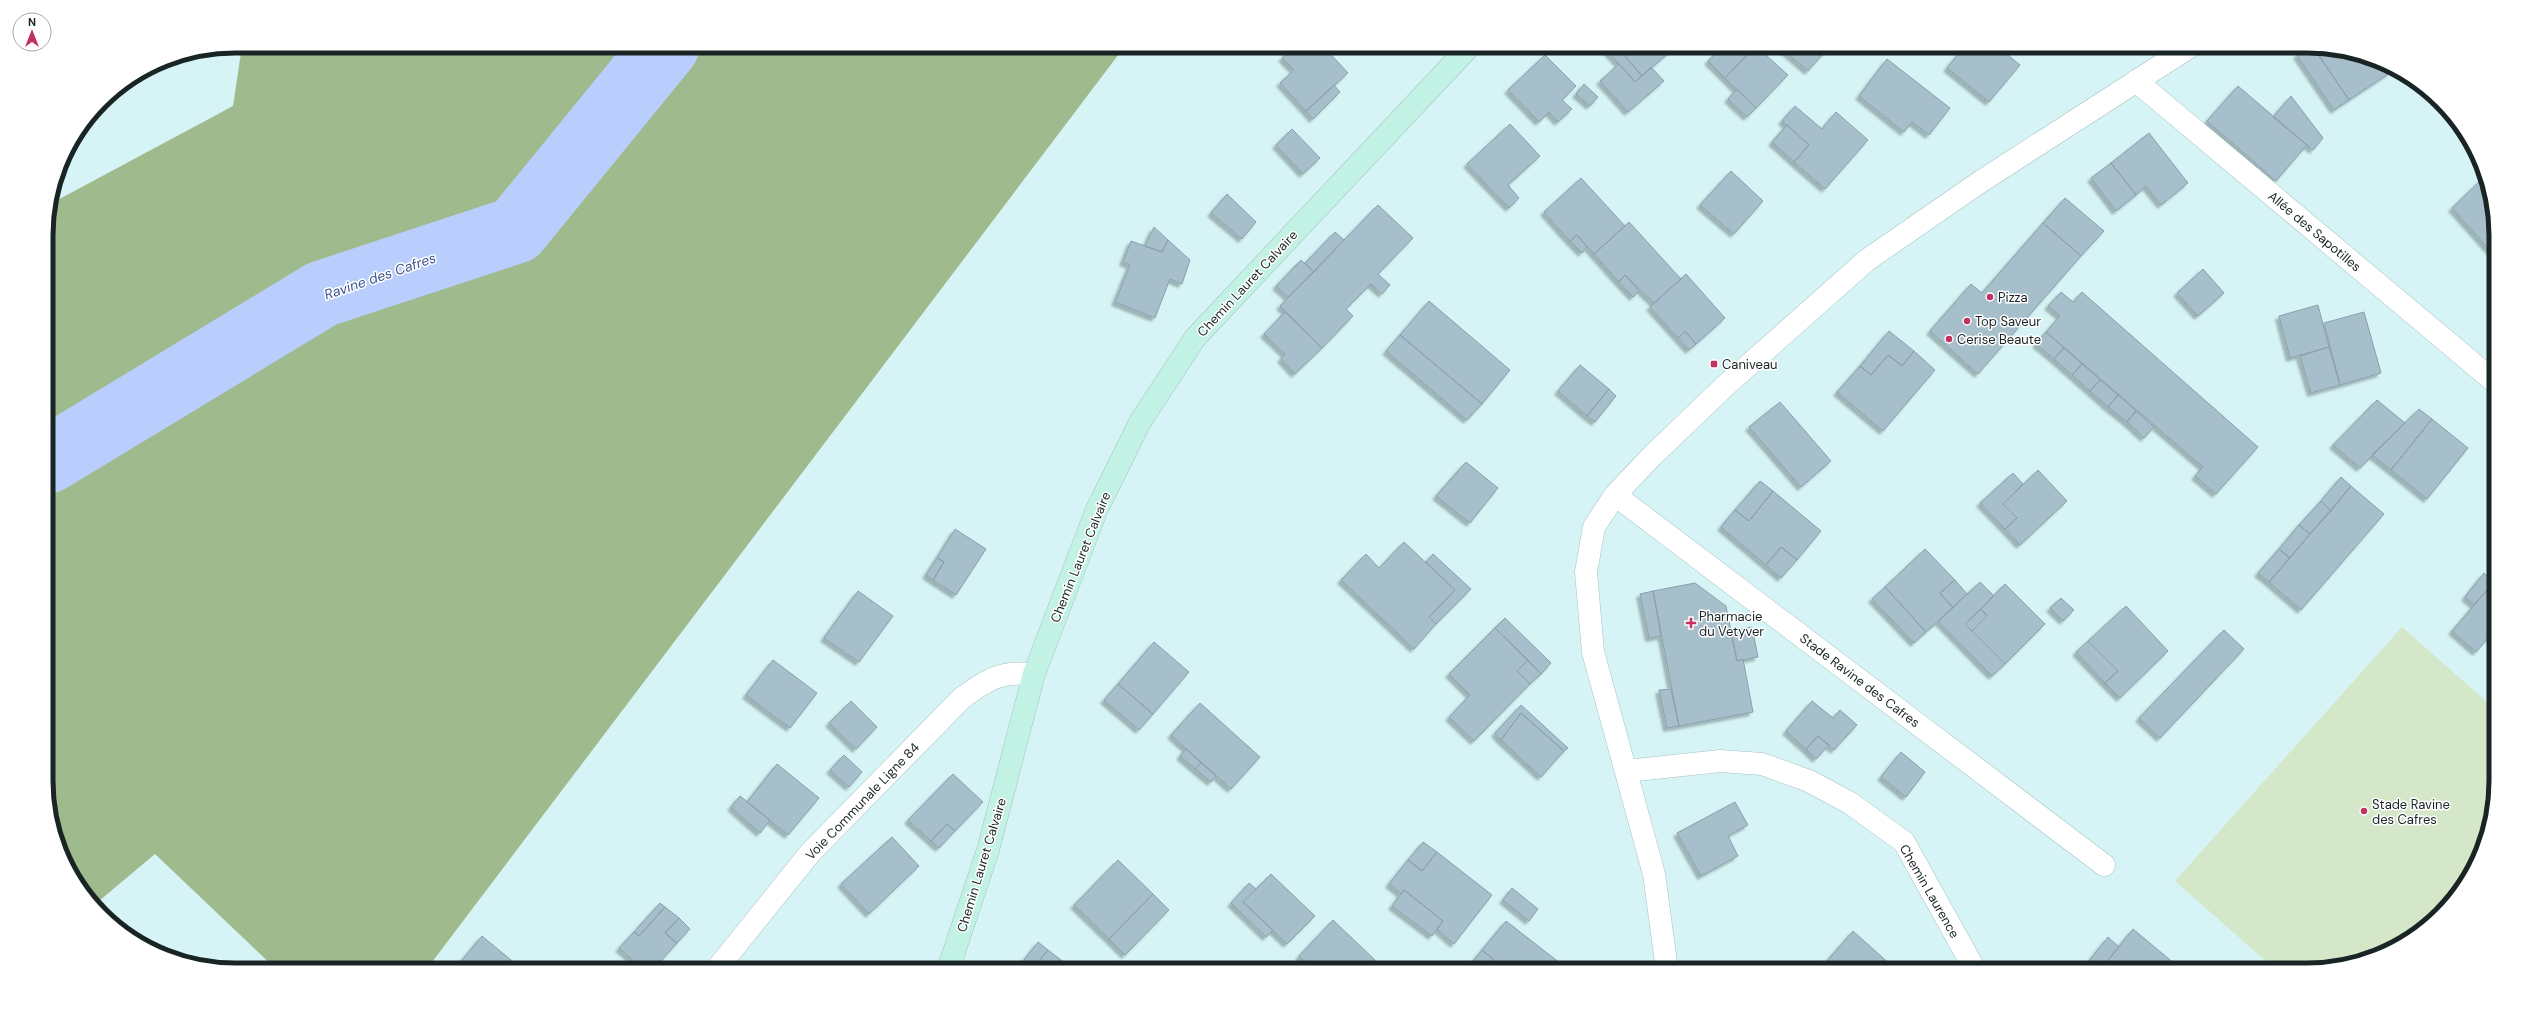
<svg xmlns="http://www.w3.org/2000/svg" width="2542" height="1016" font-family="'DM Sans',sans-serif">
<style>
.green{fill:#d4e7c8}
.forest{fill:#9fba8c}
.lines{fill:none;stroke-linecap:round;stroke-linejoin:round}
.river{stroke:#b9cefd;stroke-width:67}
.building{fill:#a7becb;stroke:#899fac;filter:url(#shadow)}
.street-casing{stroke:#a6c2c3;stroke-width:23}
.secondary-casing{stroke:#a6c2c3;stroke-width:23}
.street{stroke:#fff;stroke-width:22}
.secondary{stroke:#c2f2e3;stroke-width:22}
.poi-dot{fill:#c13360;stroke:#fff;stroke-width:1.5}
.labels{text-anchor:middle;stroke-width:3;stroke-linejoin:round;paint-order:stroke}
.street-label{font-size:13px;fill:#192425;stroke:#fff}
.poi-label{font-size:13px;fill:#192425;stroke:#fff;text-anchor:start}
.water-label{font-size:14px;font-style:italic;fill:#3e5590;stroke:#fff}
.rim{fill:none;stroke:#192425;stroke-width:5}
</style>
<defs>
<filter id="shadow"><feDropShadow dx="-3.5" dy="3.5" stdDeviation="1" flood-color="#0004"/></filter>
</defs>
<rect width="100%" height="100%" fill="#d6f4f5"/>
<!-- green -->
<path class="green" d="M2402 627 2496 710V781L2486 842 2457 896 2422 931 2368 960 2319 970H2276L2175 881Z"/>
<!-- forest -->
<path class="forest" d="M242 46H1125L426 970H277L155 854 93 906 65 864 50 818 46 222 52 203 233 106Z"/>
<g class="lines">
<!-- river -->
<path class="river" d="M48 460 322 294 516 230 666 46"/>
</g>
<!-- building -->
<path class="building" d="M1295 46H1323L1348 73 1306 111 1280 83 1294 70 1282 58Z
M1603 46H1620L1618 48 1642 76 1635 82Z
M1620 46H1669L1672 50 1642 76 1618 48Z
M1723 46H1744L1750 52 1725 78 1708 61Z
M1756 46 1788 75 1756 108 1725 78Z
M1779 46H1792L1798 51 1802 46H1830L1808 71Z
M1792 46H1802L1798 51Z
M1965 46H1997L2020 65 1989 102 1947 68Z
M2308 46 2313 47 2349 100 2334 110 2297 55Z
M2313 47 2326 49 2318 54Z
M2326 49 2368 56 2386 65 2391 72 2349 100 2318 54Z
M1545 55 1576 86 1562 100 1572 109 1558 122 1549 112 1539 122 1508 90Z
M1887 59 1950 108 1929 135 1912 122 1904 132 1859 96Z
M1619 64 1635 82 1651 67 1664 81 1628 112 1600 81Z
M1584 84 1598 97 1590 106 1576 94Z
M1334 85 1340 92 1313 119 1306 111Z
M2238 86 2307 145 2276 181 2207 121Z
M1737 89 1756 108 1747 117 1728 99Z
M2291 96 2323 138 2313 150 2273 117Z
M1795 106 1822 129 1836 112 1868 140 1825 189 1794 162 1809 145 1782 121Z
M1510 124 1540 156 1508 185 1519 198 1509 208 1467 164Z
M1787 125 1809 145 1794 162 1772 142Z
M1292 129 1320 158 1303 174 1276 145Z
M2149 133 2188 183 2161 205 2146 186 2136 195 2111 163Z
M2111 163 2136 195 2116 211 2091 178Z
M1731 171 1763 201 1734 234 1700 205Z
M2484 177 2494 210V255L2452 208Z
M1581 178 1625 226 1594 254 1577 235 1570 241 1544 212Z
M1227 194 1256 222 1242 239 1211 213Z
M2065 198 2104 231 2081 256 2043 223Z
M1378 205 1413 238 1378 274 1390 285 1382 294 1371 284 1346 309 1353 316 1322 348 1280 306Z
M1629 222 1681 279 1654 303 1625 275 1619 282 1594 254Z
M2043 223 2081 256 1978 374 1930 331 1971 284 1982 293Z
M1154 227 1168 240 1162 252 1145 246Z
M1335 232 1344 240 1314 272 1305 263Z
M1577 235 1587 247 1582 253 1570 241Z
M1168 240 1190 260 1182 284 1170 279 1155 318 1115 302 1130 265 1123 262 1131 241 1162 252Z
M1301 260 1314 272 1288 297 1276 286Z
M2203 269 2224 293 2198 316 2177 293Z
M1686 274 1725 318 1696 344 1685 331 1678 338 1650 307Z
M1625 275 1639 291 1633 297 1619 282Z
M2061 292 2073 302 2082 292 2258 447 2216 494 2195 476 2203 467 2046 332 2060 316 2048 306Z
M1429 301 1510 370 1482 404 1400 335Z
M2318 305 2329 347 2290 358 2279 316Z
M1285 312 1322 348 1295 374 1281 359 1285 354 1264 334Z
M2364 312 2381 373 2340 385 2324 323Z
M1685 331 1696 344 1689 350 1678 338Z
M1889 331 1914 351 1902 366 1888 355 1871 375 1860 366Z
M2046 332 2064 348 2054 359 2036 344Z
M1400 335 1482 404 1467 420 1386 351Z
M2329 347 2340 385 2311 393 2300 356Z
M2064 348 2082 364 2072 375 2054 359Z
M1914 351 1935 370 1883 431 1837 392 1860 366 1871 375 1888 355 1902 366Z
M2082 364 2100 380 2090 391 2072 375Z
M1580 365 1609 389 1587 416 1558 391Z
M2100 380 2118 395 2108 407 2090 391Z
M1609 389 1616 396 1595 422 1587 416Z
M2118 395 2136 411 2127 422 2108 407Z
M2377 400 2405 423 2360 468 2333 445Z
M1780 402 1831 461 1801 487 1749 427Z
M2419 409 2432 419 2391 470 2372 455Z
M2136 411 2154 427 2144 438 2127 422Z
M2432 419 2468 448 2427 499 2391 470Z
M1466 462 1498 488 1470 523 1436 496Z
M2038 470 2067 501 2020 545 2005 529 2017 518 2003 504Z
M2013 473 2023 484 2003 504 2017 518 2005 529 1980 503Z
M2341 477 2351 486 2331 511 2321 501Z
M1760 481 1773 491 1749 521 1735 510Z
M2351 486 2384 514 2301 610 2269 582Z
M1773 491 1821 531 1797 560 1781 547 1766 565 1721 527 1735 510 1749 521Z
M2321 501 2331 511 2310 534 2299 525Z
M2299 525 2310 534 2290 558 2279 549Z
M955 529 986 549 956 595 933 580 944 562 937 558Z
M1404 542 1455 590 1429 617 1436 624 1414 649 1341 580 1366 554 1379 568Z
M1781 547 1797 560 1781 578 1766 565Z
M1925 549 1955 580 1940 593 1953 608 1926 632 1885 587Z
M2279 549 2290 558 2269 582 2258 573Z
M1433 554 1471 589 1436 624 1429 617 1455 590 1426 562Z
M937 558 944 562 933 580 926 575Z
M2484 573 2494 582 2474 605 2465 597Z
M1955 580 1967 594 1953 608 1940 593Z
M1980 582 1994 596 1965 624 2005 664 1992 676 1938 621Z
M2494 582 2496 629 2476 652 2452 631Z
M1695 583 1726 606 1737 661 1743 659 1753 712 1679 726 1653 591Z
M2005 584 2045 624 2005 664 1972 631 1987 616 1981 609Z
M1885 587 1926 632 1914 643 1872 599Z
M858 591 893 616 859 662 824 638Z
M1653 591 1661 636 1649 638 1640 594Z
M2061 598 2074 610 2063 621 2050 608Z
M2126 606 2168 651 2120 698 2105 683 2118 671 2088 641Z
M1981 609 1987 616 1972 631 1965 624Z
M1505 618 1551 663 1541 674 1495 628Z
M1752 627 1758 657 1737 661 1731 631Z
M1495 628 1528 660 1517 671 1530 684 1474 741 1449 717 1470 695 1449 674Z
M2224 630 2244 649 2160 738 2139 718Z
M2088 641 2118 671 2105 683 2076 652Z
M1154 642 1189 672 1153 714 1118 684Z
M773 660 817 693 790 728 746 695Z
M1528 660 1541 674 1530 684 1517 671Z
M1118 684 1153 714 1139 730 1104 700Z
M1671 689 1679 726 1667 728 1659 690Z
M851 701 877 727 856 749 829 723Z
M1812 701 1833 718 1840 710 1857 725 1834 750 1818 736 1806 749 1786 731Z
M1200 703 1260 757 1231 789 1171 735Z
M1521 705 1568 748 1564 751 1521 713 1501 740 1495 733Z
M1521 713 1564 751 1541 777 1501 740Z
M1818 736 1829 745 1816 759 1806 749Z
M1186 749 1201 763 1195 769 1180 756Z
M1901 752 1925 772 1906 797 1881 777Z
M844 755 862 772 849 787 830 770Z
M1201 763 1216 776 1211 782 1195 769Z
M777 764 819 798 788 835 747 802Z
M953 774 983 802 955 831 947 824 931 841 908 820Z
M740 796 770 820 760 833 731 807Z
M1735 802 1748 825 1728 836 1738 856 1701 876 1677 833Z
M947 824 955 831 939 848 931 841Z
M892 837 919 866 869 914 841 884Z
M1423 842 1437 852 1422 871 1408 860Z
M1437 852 1492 895 1454 944 1437 929 1443 921 1404 890 1401 894 1389 884 1408 860 1422 871Z
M1118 860 1153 894 1109 939 1074 905Z
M1271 874 1315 916 1287 944 1243 902Z
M1249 883 1256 889 1243 902 1273 930 1266 937 1231 903Z
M1512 888 1538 909 1529 921 1503 900Z
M1404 890 1443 921 1432 936 1392 906Z
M1153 894 1169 910 1125 955 1109 939Z
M660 903 665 907 639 936 634 932Z
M665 907 679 918 665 933 677 943 653 970H644L619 948 634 932 639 936Z
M679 918 690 929 677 943 665 933Z
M1333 920 1376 961 1368 970H1314L1299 956Z
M1506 921 1569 970H1506L1482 950Z
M2133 929 2175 964 2170 970H2100Z
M1853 931 1892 966 1889 970H1819Z
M482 936 517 965 514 970H462L457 966Z
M2108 937 2119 947 2100 970 2089 961Z
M1038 942 1048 950 1033 968 1024 960Z
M1048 950 1074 970H1024L1028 964 1033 968Z
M1482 950 1506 970H1476L1470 965Z
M2089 961 2100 970H2081Z"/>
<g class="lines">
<defs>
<path id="street" d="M2136 81 2495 382
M1615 495 2104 865
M1627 771 1720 761 1762 764 1809 781 1850 803 1904 842 1975 970
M716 970 810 853 962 698C988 679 1000 671 1034 674
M1667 970 1654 874 1593 652 1586 572 1594 527 1615 495 1652 456 1725 386 1867 260 1980 182 2191 46"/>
<path id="secondary" d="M948 970 988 850 1034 674 1097 509 1140 422 1195 338 1470 46"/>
</defs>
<!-- street casing -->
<use href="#street" class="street-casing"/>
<!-- secondary casing -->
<use href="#secondary" class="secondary-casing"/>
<!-- street -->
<use href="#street" class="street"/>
<!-- secondary -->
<use href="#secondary" class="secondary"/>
</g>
<!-- markers -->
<g class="poi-dot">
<circle cx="1990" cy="297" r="4"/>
<circle cx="1967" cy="321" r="4"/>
<circle cx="1949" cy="339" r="4"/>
<rect x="1710" y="360" width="8" height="8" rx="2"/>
<path d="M1689 617h4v4h4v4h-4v4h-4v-4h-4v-4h4z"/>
<circle cx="2364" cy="811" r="4"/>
</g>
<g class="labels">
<!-- street labels -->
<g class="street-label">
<text transform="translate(2315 231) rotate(40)" y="5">Allée des Sapotilles</text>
<text transform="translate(1247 283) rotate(-47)" y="5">Chemin Lauret Calvaire</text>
<text transform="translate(1080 557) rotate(-68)" y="5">Chemin Lauret Calvaire</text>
<text transform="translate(1860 680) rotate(37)" y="5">Stade Ravine des Cafres</text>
<text transform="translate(862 801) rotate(-46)" y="5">Voie Communale Ligne 84</text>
<text transform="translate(981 865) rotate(-73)" y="5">Chemin Lauret Calvaire</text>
<text transform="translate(1930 891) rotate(60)" y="5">Chemin Laurence</text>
</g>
<!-- poi labels -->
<g class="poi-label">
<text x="1998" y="302">Pizza</text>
<text x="1975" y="326">Top Saveur</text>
<text x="1957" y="344">Cerise Beaute</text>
<text x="1722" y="369">Caniveau</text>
<text x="1699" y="621">Pharmacie<tspan x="1699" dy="15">du Vetyver</tspan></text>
<text x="2372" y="809">Stade Ravine<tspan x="2372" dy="15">des Cafres</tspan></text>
</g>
<!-- water labels -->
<g class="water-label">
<text transform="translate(380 276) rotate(-19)" y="5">Ravine des Cafres</text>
</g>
</g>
<!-- crop -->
<path d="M0 0H2542V1016H0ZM235 53H2307A182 182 0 0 1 2489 235V781A182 182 0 0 1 2307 963H235A182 182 0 0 1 53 781V235A182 182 0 0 1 235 53Z" fill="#fff" fill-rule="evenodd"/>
<path class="rim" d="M235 53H2307A182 182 0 0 1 2489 235V781A182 182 0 0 1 2307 963H235A182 182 0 0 1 53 781V235A182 182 0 0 1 235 53Z"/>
<!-- north arrow -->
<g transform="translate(32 32)"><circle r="19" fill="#ffffff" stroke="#a3a7a8"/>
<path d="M0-3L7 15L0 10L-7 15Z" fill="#c13360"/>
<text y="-6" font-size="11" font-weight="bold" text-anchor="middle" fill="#192425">N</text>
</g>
</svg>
